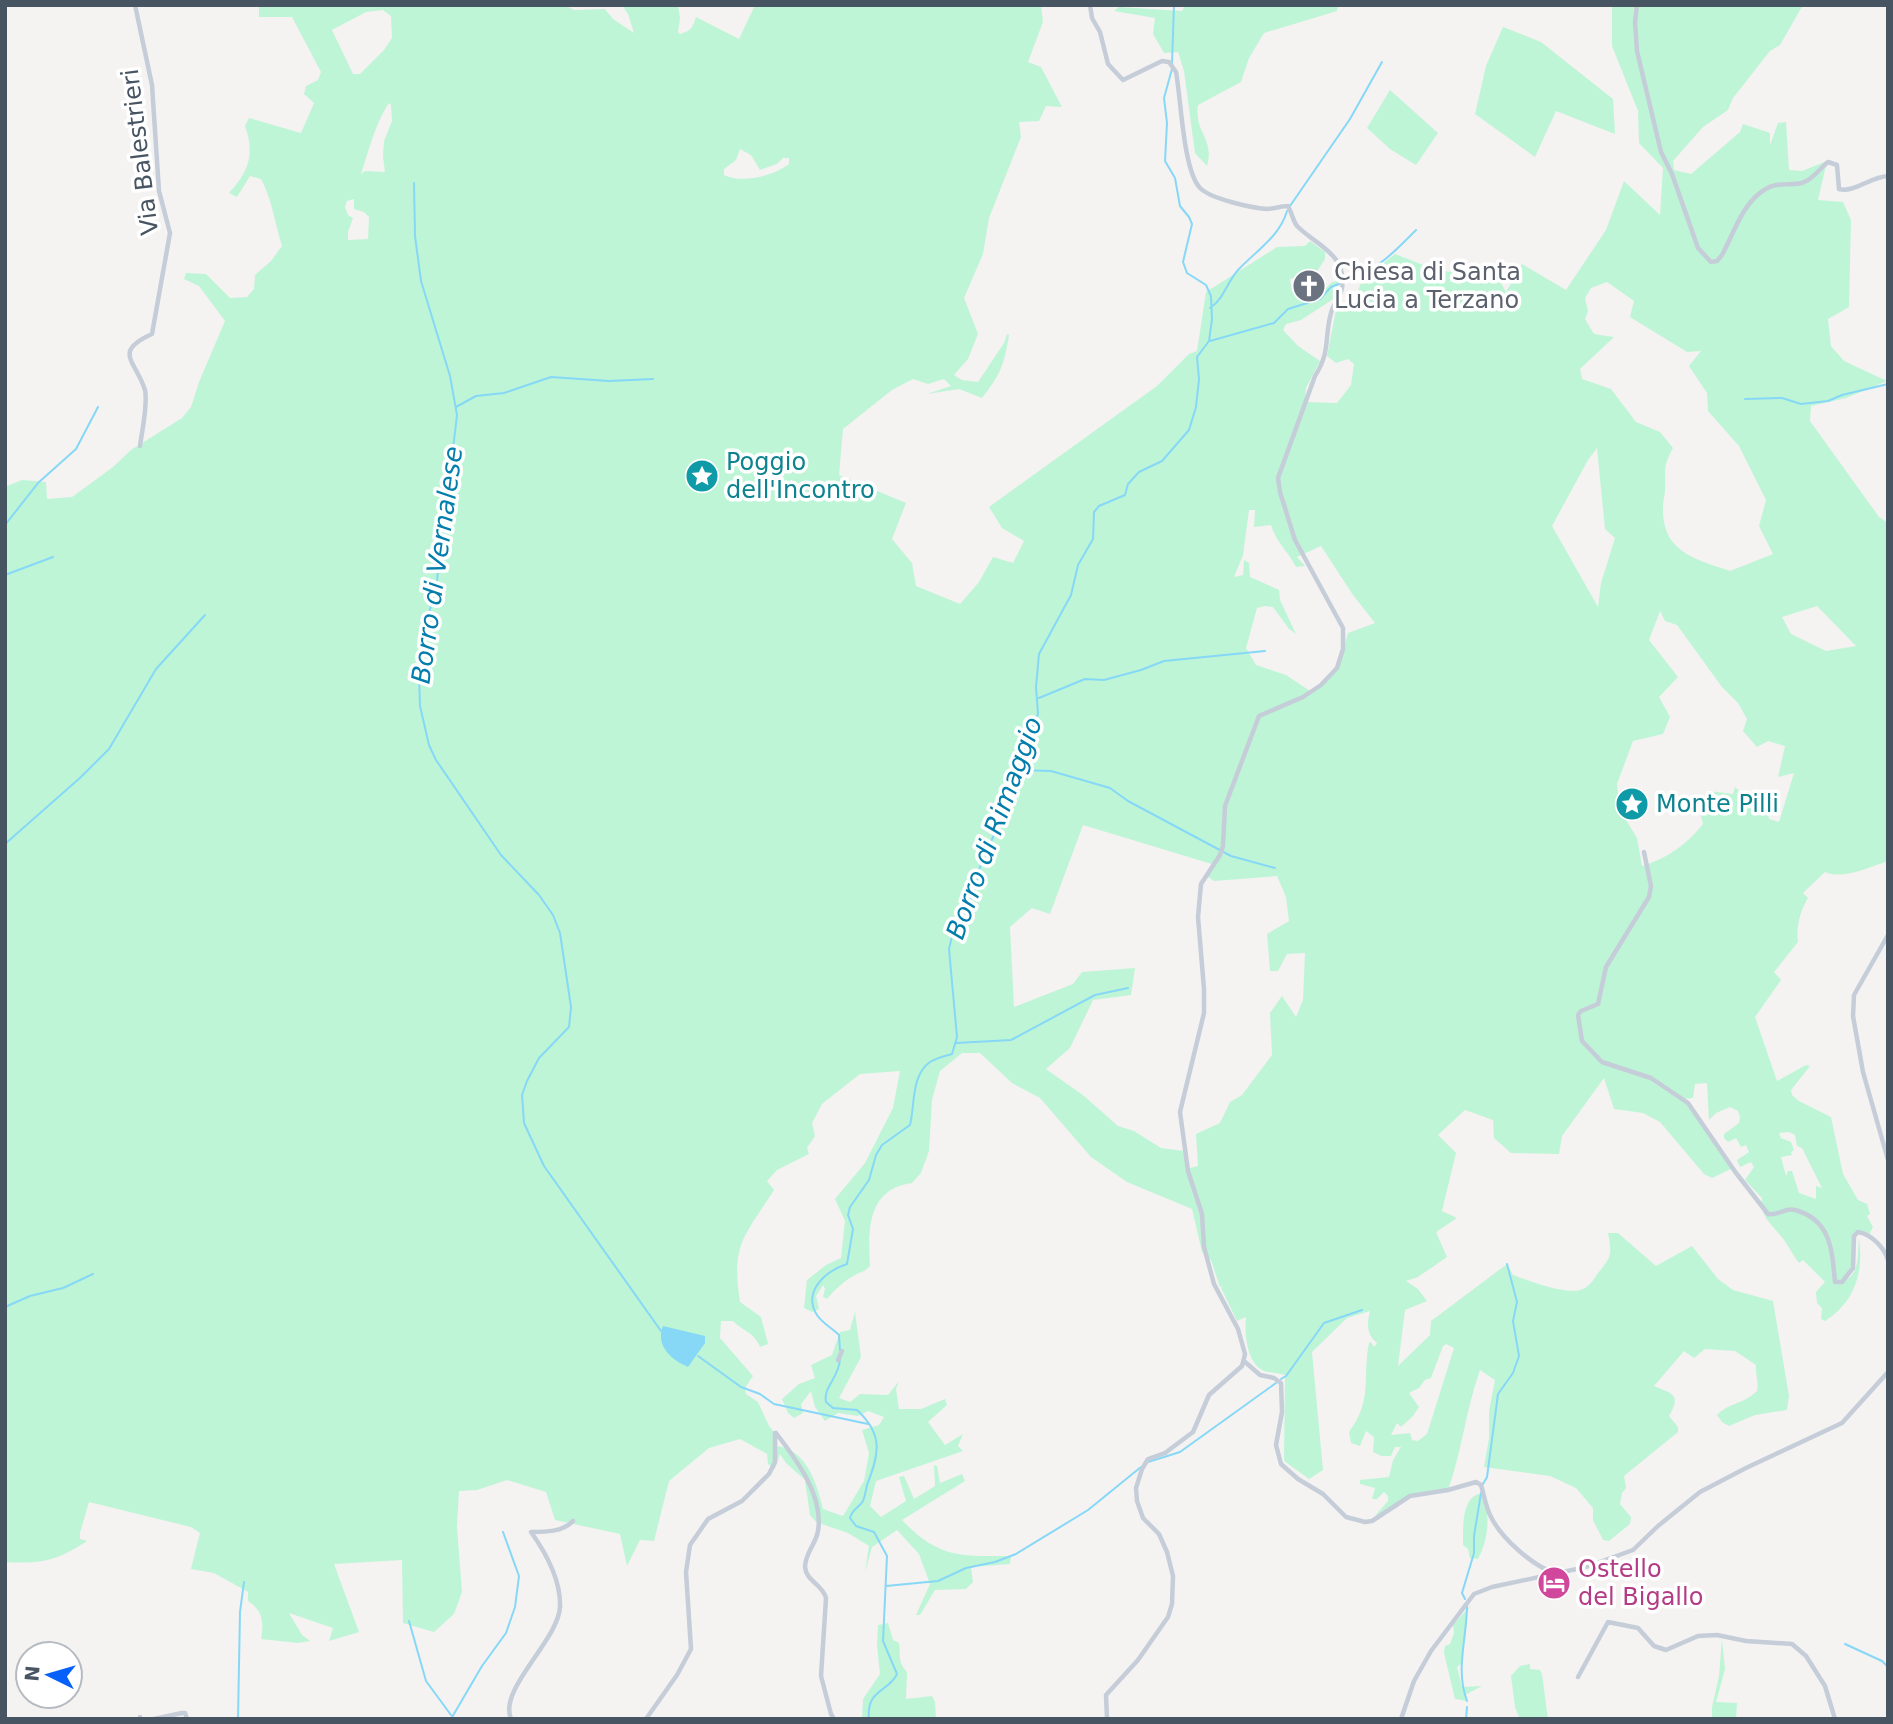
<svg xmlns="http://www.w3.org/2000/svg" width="1893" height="1724" font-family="'DejaVu Sans',sans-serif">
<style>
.green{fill:#bef5d7;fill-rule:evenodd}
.water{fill:#86d8f6}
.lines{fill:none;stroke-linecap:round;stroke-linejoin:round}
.stream{stroke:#86d8f6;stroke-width:2}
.minor{stroke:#c5cdd8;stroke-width:4.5}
.labels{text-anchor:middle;stroke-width:7;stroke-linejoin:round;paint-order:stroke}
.street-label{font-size:24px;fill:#475462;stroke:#fff}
.worship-label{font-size:24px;fill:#5b616d;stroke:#fff;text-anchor:start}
.culture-label{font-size:24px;fill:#0d838f;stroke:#fff;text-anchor:start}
.hotel-label{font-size:24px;fill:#b23c85;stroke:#fff;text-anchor:start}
.water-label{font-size:26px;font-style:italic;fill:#027dac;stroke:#fff}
</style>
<rect width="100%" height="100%" fill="#f5f2f2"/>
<!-- green -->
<path class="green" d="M259 5H564L574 10 605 9 613 19 634 33 628 14 622 5H678L680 18 678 32 680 34C691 31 693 27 696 17L739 39 755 5H1041L1043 22 1028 62 1041 67 1062 107 1046 106 1039 121 1019 122 1021 137 989 218 983 254 964 298 978 334 968 359 954 375 962 380 978 382 1004 343 1007 334 1009 335C1004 365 1001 374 982 398L959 389 927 394 951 386 944 379 928 384 913 379 892 390 843 429 839 475 906 503 892 539 912 563 916 586 960 604 979 582 993 557 1013 563 1024 541 1002 528 989 507 1157 386 1189 354 1197 351 1206 292 1277 247 1305 246 1310 241 1325 252V259L1316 273 1290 279 1292 292 1301 291 1302 295 1323 291 1331 283 1339 280 1335 298 1301 320 1286 324 1283 330 1298 346 1320 361 1306 388 1305 402 1337 403 1351 385 1354 364 1348 359 1336 363 1327 356 1336 310 1367 307 1358 291 1362 280 1395 254 1436 270 1481 276 1501 283 1506 292 1522 264 1566 290 1606 230 1624 181 1660 215 1663 168 1639 143 1638 111 1612 46V5H1803L1780 45 1770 51 1733 98 1728 110 1703 127 1673 161 1674 170 1691 174 1740 132 1743 124 1770 133V145L1778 123 1786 122 1789 170 1802 171 1827 161 1818 200 1843 202 1851 220 1849 307 1828 319 1831 346 1844 361 1887 381 1846 398 1811 406 1810 421 1879 517 1888 523V861C1870 867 1843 880 1825 872L1803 893 1808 898C1800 911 1796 927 1798 942L1774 972 1781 980 1755 1017 1777 1081 1806 1065 1810 1066 1791 1090 1792 1095 1799 1101 1831 1117 1843 1174 1858 1200 1867 1204 1870 1214 1867 1216 1873 1227 1869 1235 1858 1232 1854 1236 1853 1268 1843 1281C1861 1274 1857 1254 1859 1238 1864 1272 1855 1302 1825 1321L1821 1319 1822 1308 1817 1303 1816 1292 1825 1282 1803 1260 1799 1263C1794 1257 1791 1250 1786 1243 1776 1227 1759 1219 1762 1198L1745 1180 1754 1167 1751 1162 1740 1167 1737 1160 1749 1152 1746 1145 1741 1147 1736 1138 1728 1142 1724 1138V1134L1739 1123 1740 1117 1738 1111 1730 1107 1716 1113 1709 1120 1707 1083 1695 1084 1693 1098 1684 1099 1733 1168 1712 1178 1704 1174 1660 1122 1643 1113 1614 1109 1604 1078 1562 1136 1559 1154 1511 1153 1494 1138 1493 1120 1465 1110 1438 1135 1456 1153 1442 1211 1457 1218 1436 1232 1447 1257 1418 1277 1406 1281 1418 1289 1427 1301 1405 1310 1398 1366 1430 1335 1431 1321 1507 1264 1513 1275C1529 1281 1567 1296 1583 1289 1590 1286 1594 1279 1598 1273 1612 1256 1612 1254 1608 1233H1618L1656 1266 1692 1246 1718 1279 1733 1290 1773 1301 1789 1396 1787 1410 1755 1415 1729 1426 1722 1422 1717 1415C1728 1403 1744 1404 1757 1391 1759 1381 1755 1375 1756 1365L1735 1351 1705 1349 1694 1358 1684 1351 1654 1386C1672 1394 1682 1394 1669 1416L1678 1427V1432L1624 1476 1626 1488 1622 1493 1620 1504 1631 1517 1630 1524 1609 1541 1603 1540 1593 1520V1508L1576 1488 1550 1476 1484 1467 1489 1438V1411L1495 1380 1480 1370C1466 1409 1462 1451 1448 1490L1410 1496 1375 1516 1388 1501V1496L1384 1492 1377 1499H1372L1375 1488 1360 1484V1480L1389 1477 1393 1460 1401 1447H1395L1391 1456H1381L1373 1452 1374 1437 1366 1431 1360 1446 1351 1443 1349 1432C1373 1400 1362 1379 1369 1343L1371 1342 1374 1347 1377 1343C1366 1334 1367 1323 1370 1311L1347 1318 1312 1352 1323 1470 1309 1479 1284 1461 1285 1375C1278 1373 1268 1373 1262 1370 1247 1362 1244 1333 1246 1317L1237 1321 1221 1288 1223 1286 1220 1287 1211 1260 1202 1252 1192 1209 1127 1182 1091 1157 1040 1098 1012 1083 980 1053H962L940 1071 932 1100 929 1151 921 1173 912 1183C867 1189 868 1230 870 1266 865 1272 862 1271 855 1275 845 1280 833 1291 827 1299L823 1297 825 1289 823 1285 816 1296 819 1309 812 1312 804 1308 807 1280 826 1265 841 1258 845 1221 835 1199 865 1163 893 1108 900 1071 860 1074 822 1104 812 1123 815 1136 807 1148 809 1154 777 1170 767 1181 774 1190C744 1237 731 1244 740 1302L761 1317 768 1344 760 1347C754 1332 744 1332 733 1321H721L720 1338 753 1376 745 1388 746 1394 758 1402 769 1426 775 1433 777 1446C807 1450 817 1484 823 1509L843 1516 864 1481 869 1453 862 1430 879 1425 884 1417 868 1411 858 1416 838 1413 825 1421 815 1407 811 1391 801 1404 803 1413 794 1418 788 1413 782 1399 799 1384 815 1378 811 1365 832 1355 840 1332 850 1330 855 1312 861 1357 839 1398 850 1402 860 1394 888 1395 899 1381 896 1389 899 1409H921L945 1399 947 1405 928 1422 945 1445 963 1434 958 1446 963 1451 876 1481 870 1506 881 1517 906 1501 899 1477 904 1476 914 1499 935 1486 934 1465 937 1466 940 1483 962 1474 965 1481 902 1520C939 1559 961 1556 1011 1556L1010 1564 971 1567 973 1582 966 1589 935 1590 920 1615H916L930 1584 919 1554 897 1530 872 1547 865 1572 869 1546 848 1533 816 1522 810 1515 805 1480 786 1463 780 1454 775 1469 768 1464 767 1454 740 1439 709 1448 669 1481 654 1541 640 1540 627 1566 620 1534 555 1520 546 1492 507 1480 477 1490 459 1491 457 1527 462 1592 454 1614 434 1632 403 1623 402 1560 334 1564 359 1632 329 1641 333 1628 289 1613 302 1635 310 1641 298 1643 261 1639C264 1622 263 1611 248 1601V1592L214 1573 191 1569 200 1533 191 1527 89 1502 80 1533V1539L87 1541C56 1561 42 1564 5 1562V487L22 480 46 482 47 499 72 497 113 467 131 450 182 418 191 407 199 382 225 321 199 286 184 279 186 273 206 274 230 298 247 297 254 289 255 275 271 261 282 246C275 224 272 199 261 179L250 176 237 197 229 193C249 171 255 154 245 126L249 118 301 133 314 103 304 94 306 86 318 80 321 72 292 17H259ZM383 10 391 16 392 38 384 50 360 74H353L332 30 366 12ZM389 103 391 105 392 121 384 141 383 156 385 172 365 171 361 174C369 150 375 124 389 103ZM740 149 751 155 760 170 777 164 783 158H789V164C773 176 743 184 724 175V169L736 160ZM354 199V209L364 212 369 217 368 239 348 240V232L353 218 348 215 345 207 347 201ZM1607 282 1634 301 1630 317 1687 352 1701 351 1689 366 1707 393 1708 411 1739 446 1766 500 1759 526 1773 554 1730 571C1695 559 1661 552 1663 506 1663 500 1665 495 1665 490 1666 467 1662 469 1673 448L1660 432 1636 422 1611 389 1582 379 1580 369 1614 337 1594 334 1585 319 1588 311 1585 298 1591 288ZM1597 448 1605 529 1615 538 1601 583 1598 607 1552 526 1588 460ZM1249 510H1255L1254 527 1271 525C1276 542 1288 551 1296 567L1305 566 1297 557 1321 546 1353 595 1375 623 1348 633C1340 663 1335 674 1310 691L1286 675 1256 665 1246 648 1257 608 1265 606 1273 607 1289 629 1296 634 1280 600 1279 590 1250 577 1249 563 1244 560 1243 575 1234 577 1243 555ZM1817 606 1856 646 1826 651 1791 634 1782 617ZM1660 611 1665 621 1677 625 1722 687 1738 703 1747 719 1743 731 1757 747 1768 741 1785 746 1778 777 1794 773 1779 822 1769 819C1767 800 1746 798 1735 787L1733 794 1709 791 1697 802 1703 824C1687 844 1668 858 1642 866L1637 838 1620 810 1617 784 1633 741 1663 734 1670 717 1659 697 1678 677 1649 640ZM1083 825 1215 865 1205 875 1214 881 1277 876 1286 897 1289 921 1267 934 1270 971H1278L1287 954 1305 953 1303 1000 1296 1017 1282 996 1270 1013 1272 1055 1242 1095 1230 1102 1220 1123 1196 1134 1198 1166 1186 1169 1184 1151 1161 1148 1134 1131 1118 1126 1084 1096 1046 1069 1070 1048 1093 1000 1131 995 1135 968 1082 972 1073 984 1014 1007 1010 927 1032 908 1050 914ZM1789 1132 1795 1135 1797 1146 1802 1148 1822 1188 1816 1186V1199L1799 1193 1792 1171H1788L1786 1176 1781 1157 1792 1155 1791 1152 1794 1150 1791 1142 1781 1138 1779 1133ZM1446 1344 1454 1348 1427 1434 1418 1441 1412 1440 1410 1433 1391 1435 1397 1423 1401 1427 1413 1416 1419 1407 1409 1393 1419 1388 1425 1380 1431 1378 1443 1346Z
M1185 5H1338L1337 11 1264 33 1249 58 1241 82 1198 105C1194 133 1215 138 1207 166L1195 153 1184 71 1178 52 1164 53 1153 34 1155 18 1114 11 1119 7 1182 11Z
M1503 27 1541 42 1613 99 1615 134 1556 111 1535 157 1475 114 1486 66Z
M1390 90 1438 133 1416 165 1390 149 1367 128Z
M1483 1493C1490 1516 1489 1538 1478 1559L1470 1558 1468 1549 1463 1545C1463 1528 1461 1495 1483 1493Z
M1471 1605 1467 1612 1462 1663 1457 1667 1462 1687 1482 1686 1465 1695 1467 1701 1455 1699 1444 1653 1445 1646 1450 1644 1454 1633 1453 1625Z
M888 1623 893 1640 899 1643C901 1655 897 1661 907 1672L906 1699 932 1696 935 1702 936 1719H862L863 1699 880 1674 877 1645 878 1625Z
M1722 1639 1725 1669 1716 1702 1737 1703 1736 1719H1712V1707L1719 1676Z
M1530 1664V1669L1540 1670 1542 1674 1548 1719H1520L1515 1707 1511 1676 1520 1666Z"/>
<!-- water -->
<path class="water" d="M663 1326 705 1336V1343L688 1367C671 1360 655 1345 663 1326Z"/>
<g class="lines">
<!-- stream -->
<path class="stream" d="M1172 64 1174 5
M414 183 415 236 421 281 450 376 457 415 453 449 447 477 437 581 426 625 419 675 420 706 429 745 436 760 501 855 539 895 553 915 560 933 571 1007 569 1027 539 1058 527 1081 522 1095 524 1123 544 1166 661 1331
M1290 206 1350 119 1382 62
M1344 281C1381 267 1389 257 1416 230
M1210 308C1225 298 1227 281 1239 269 1256 251 1280 236 1287 211
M1210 341 1274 323 1288 309 1320 299 1331 287 1339 284
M1745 399 1782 398 1801 404 1828 401 1842 395 1888 384
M456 407 476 396 504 393 551 377 609 381 653 379
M5 525 38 483 76 449 98 407
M5 575 53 557
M1039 698 1085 679 1104 680 1141 670 1164 661 1265 651
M1015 770 1051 771 1110 788 1128 801 1231 856 1275 868
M5 844 81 777 109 749 156 669 205 615
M956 1043 1011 1040 1095 995 1128 988
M5 1307 30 1296 63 1288 93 1274
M840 1350 839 1335C832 1328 822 1323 817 1315 802 1291 826 1271 847 1264L853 1229 848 1215 850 1207 869 1180 876 1155 882 1145 910 1125C915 1105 911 1075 930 1062 936 1058 945 1056 952 1054L957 1037 949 949 957 916 969 902 977 885 978 872 996 830 999 812 1010 779 1038 714 1036 687 1039 654 1071 595 1078 565 1093 539 1094 512 1099 506 1125 495 1128 484 1139 472 1162 461 1189 430 1196 407 1199 379 1197 357 1209 341 1212 319 1211 296 1206 285 1187 273 1183 262 1192 224 1189 217 1180 206 1175 178 1165 161 1167 123 1164 98 1172 69
M698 1356 741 1387 760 1394 774 1404 868 1424
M840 1359C839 1378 823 1387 826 1402L833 1408 857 1410C884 1435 879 1454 867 1485 866 1490 865 1496 863 1501 859 1508 852 1509 850 1518L856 1526 874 1532 887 1556 883 1641 897 1674C889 1692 866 1689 869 1719
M1281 1379 1286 1376 1324 1323 1362 1310
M1148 1462 1180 1452 1276 1383
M1483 1484 1487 1477 1498 1394 1513 1373 1519 1356 1513 1321 1517 1302 1507 1264
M886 1586 938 1581 966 1568 995 1562 1016 1554 1088 1510 1141 1467
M1465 1599 1462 1593 1474 1553V1536L1481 1493
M1467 1605C1467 1639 1455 1669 1467 1701
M409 1621 426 1681 451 1715
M1845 1644 1882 1661 1888 1667
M238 1719 240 1612 244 1582
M451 1719 482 1666 506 1633 515 1607 519 1576 503 1532
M1466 1719 1467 1707"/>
<!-- minor -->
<path class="minor" d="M135 5 152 85 159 191 170 233 152 334C112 352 136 361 145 390 148 404 142 431 140 446
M1090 5 1092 18 1100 32 1108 64 1123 80 1162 61 1169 62 1176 72C1181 98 1183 170 1200 188 1211 199 1252 208 1267 209 1274 209 1281 206 1288 206 1292 213 1293 221 1297 226 1317 246 1347 254 1342 288 1340 298 1333 304 1331 313 1324 338 1331 351 1315 376L1278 478 1280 492 1295 540 1343 628V649L1337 668 1321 685 1303 697 1259 716 1225 806 1223 846 1220 855 1201 884 1198 917 1204 989V1013L1180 1112 1188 1171 1202 1214 1204 1247 1214 1284 1238 1329 1245 1354 1242 1366 1209 1395 1193 1432 1165 1453 1148 1459 1142 1469 1136 1488 1137 1501 1143 1518 1159 1534 1167 1552 1173 1576 1172 1604 1168 1617 1138 1660 1106 1695 1107 1719
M1637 5 1635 22 1637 51 1661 152 1672 174 1698 248 1711 262 1717 261 1722 255C1734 233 1742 204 1764 190 1777 181 1789 186 1802 183 1813 180 1820 168 1828 162L1837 165 1839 189C1854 193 1870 177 1888 176
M1644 852 1651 886 1649 897 1606 967 1598 1004 1581 1011 1578 1015 1582 1041 1602 1062 1651 1078 1688 1103 1736 1173 1768 1214C1778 1216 1786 1207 1795 1210 1832 1220 1832 1252 1835 1282H1842L1853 1268 1854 1236 1858 1232C1871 1234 1884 1247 1888 1260
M1888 935 1854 995 1853 1016 1863 1072 1888 1160
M838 1360 842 1351
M1244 1361 1260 1375 1274 1378 1281 1383 1282 1412 1276 1445 1281 1464 1298 1479 1323 1494 1346 1517 1365 1522 1372 1521 1410 1496 1448 1490 1476 1482 1481 1485C1484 1495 1486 1508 1491 1517 1502 1539 1532 1565 1554 1573
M776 1433C796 1459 824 1496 818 1531 816 1544 805 1553 805 1567 806 1581 823 1585 826 1598L821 1676 831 1714 834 1719
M1578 1677 1608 1622 1638 1628 1654 1646 1666 1650 1698 1636 1717 1635 1746 1641 1792 1644 1806 1656 1825 1686 1835 1719
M140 1717V1719
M154 1719 182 1713H185L187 1719
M511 1719C498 1689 558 1641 560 1607 561 1579 546 1553 531 1532 545 1532 563 1532 573 1521
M646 1719 677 1675 691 1649 686 1572 690 1545 708 1519 742 1501 769 1474 775 1462V1433
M1401 1719 1414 1681 1431 1651 1474 1594 1492 1587 1586 1567 1633 1550 1658 1526 1700 1492 1746 1468 1842 1423 1888 1372"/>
</g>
<!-- icons -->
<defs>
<symbol id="church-disc" viewBox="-11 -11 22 22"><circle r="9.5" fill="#6b7280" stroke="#fff"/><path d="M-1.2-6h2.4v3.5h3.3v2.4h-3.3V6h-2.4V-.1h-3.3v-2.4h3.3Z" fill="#fff"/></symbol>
<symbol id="sight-disc" viewBox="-11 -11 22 22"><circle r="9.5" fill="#0f9aa8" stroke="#fff"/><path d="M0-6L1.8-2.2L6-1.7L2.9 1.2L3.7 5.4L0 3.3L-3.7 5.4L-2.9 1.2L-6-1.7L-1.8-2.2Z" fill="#fff"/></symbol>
<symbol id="hotel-disc" viewBox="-11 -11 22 22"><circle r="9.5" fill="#d1479c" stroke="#fff"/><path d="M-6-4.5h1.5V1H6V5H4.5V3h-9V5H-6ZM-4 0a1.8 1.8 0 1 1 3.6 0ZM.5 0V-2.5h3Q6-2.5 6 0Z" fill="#fff"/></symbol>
</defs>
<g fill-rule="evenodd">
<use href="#church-disc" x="1290" y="267" width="38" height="38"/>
<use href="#sight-disc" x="683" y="457" width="38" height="38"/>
<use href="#sight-disc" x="1613" y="785" width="38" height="38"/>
<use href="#hotel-disc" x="1535" y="1564" width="38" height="38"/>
</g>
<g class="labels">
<!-- street labels -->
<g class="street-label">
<text transform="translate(140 152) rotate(-97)" y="8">Via Balestrieri</text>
</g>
<!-- worship labels -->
<g class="worship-label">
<text x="1334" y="280">Chiesa di Santa<tspan x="1334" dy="28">Lucia a Terzano</tspan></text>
</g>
<!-- culture labels -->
<g class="culture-label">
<text x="726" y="470">Poggio<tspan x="726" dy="28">dell'Incontro</tspan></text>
<text x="1656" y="812">Monte Pilli</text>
</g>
<!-- hotel labels -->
<g class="hotel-label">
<text x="1578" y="1577">Ostello<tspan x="1578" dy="28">del Bigallo</tspan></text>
</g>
<!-- water labels -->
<g class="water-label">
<text transform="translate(437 565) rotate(-82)" y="9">Borro di Vernalese</text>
<text transform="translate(994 828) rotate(-70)" y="9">Borro di Rimaggio</text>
</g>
</g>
<!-- border -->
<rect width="1893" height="1724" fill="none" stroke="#475462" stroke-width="14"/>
<!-- north arrow -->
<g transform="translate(49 1675) rotate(275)"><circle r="33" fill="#ffffff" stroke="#b5bbc0" stroke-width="2"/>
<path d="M0-5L12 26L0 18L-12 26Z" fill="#0661fa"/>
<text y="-10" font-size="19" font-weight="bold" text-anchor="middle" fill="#475462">N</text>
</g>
</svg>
